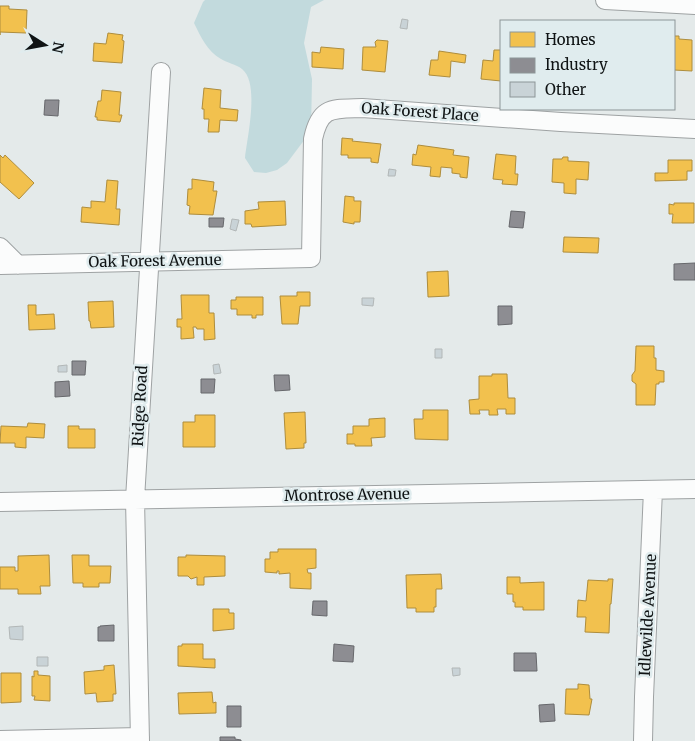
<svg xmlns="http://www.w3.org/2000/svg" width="695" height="741" font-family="Merriweather,serif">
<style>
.green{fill:#c2dadd}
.homes{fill:#f2c14e;stroke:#ae8d3d}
.industry{fill:#8d8d92;stroke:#67686c}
.building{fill:#c9d3d7;stroke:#b2b7b7}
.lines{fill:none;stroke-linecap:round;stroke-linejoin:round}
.street-casing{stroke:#9ea2a3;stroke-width:20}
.street{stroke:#fbfcfc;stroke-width:18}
.labels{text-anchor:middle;stroke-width:5;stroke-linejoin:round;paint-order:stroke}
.street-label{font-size:15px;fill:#0f1314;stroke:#e0ecee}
</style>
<rect width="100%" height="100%" fill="#e4eaea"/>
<!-- green -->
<path class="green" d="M205 0H324L311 7 304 43 312 79 311 131 287 163 277 170 266 173 254 172 245 158C247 138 260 83 242 69 236 64 227 63 221 59 207 51 201 37 194 23L203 2Z"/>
<!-- homes -->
<path class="homes" d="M0 6H9V9L27 10 26 33 0 32V35Z
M108 33 123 35 122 40 124 41 122 63 93 61 94 43 106 44Z
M674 36H679V39L692 40V71L674 70Z
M377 40 388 41 385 72 362 70 363 47H376L375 42Z
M321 47 344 49 343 69 312 67V52L320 53Z
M501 47V81L481 79 483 60 493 61 494 50H501Z
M439 51 466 55 465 63 451 61 450 77 429 75 431 60H438Z
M204 88 221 90 220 108 238 110 237 121 220 120 219 132H208L209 119H204V109H202Z
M102 90 121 92 119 115H122L120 122 97 120V117H95L98 101H101Z
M342 138 353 139 352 141 381 144 378 163 371 162V158H348V155H341Z
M418 145 454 150 453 155 469 157 467 178 460 177V174L452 173V168L441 167 440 177 430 176 431 167 412 165 413 154 416 155Z
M496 154 516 156 515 174H518L517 185 502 184 503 180 493 179Z
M0 155 3 158 5 155 34 183 19 199 0 182Z
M563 157H568V161L589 162 588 180 576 179V194L564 193V183L552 182 553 159H562Z
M668 160H692V171H687V180L655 181V173H668Z
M192 179 214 182 213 191H217L213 215 189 214 190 206 187 205 188 189H192Z
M107 180 118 181 116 209H120L119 225 81 222 82 207 91 208V201L105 202Z
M345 196 354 197V201H361L360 222H354V224L343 222Z
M285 201 286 225 252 227 251 224H245V211L259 209 258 202Z
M674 203H694V223H672L673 214H669V204L674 205Z
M564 237 599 238 598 253 563 252Z
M448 271 449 296 428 297 427 272Z
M297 292H310V306H300L298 324H282L280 296H297Z
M181 295H209V313H214L215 339 204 340V329H197L196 327H193L194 338 181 339V327H177V319H182Z
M236 297H263V315H256V318H252V315H237V309H231V300H236Z
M113 301 114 327 91 328 90 321H89L88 302Z
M28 305H36V315L54 314 55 329 29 330Z
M636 346H654V358H656V370L664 371V382H659V384H656L655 405H636V384L632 381V375L635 371Z
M492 374H507L508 398H515V414H506V409H497L498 415H489V410H479L480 414H470L469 400 479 399V376H492Z
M423 410H448V440L415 439 414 419H423Z
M305 412 306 443H304V448L286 449 284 413Z
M195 415H215V447H183V422H195Z
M385 418V437L371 438 372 446H355V444H347V434H353V426H369V419Z
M28 423 45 424 44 438 26 437V448L15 447V443H0L1 426 27 427Z
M68 426H79V429H95V448H68Z
M278 549H316V568L307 569 308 573H311V589L290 588V573L279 574V571H277V573L265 572V559H270V552H278Z
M49 555 50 586H40L41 594H18V589H0V567H15V571H18V556Z
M72 555H89V566H111L110 583H99V587H83V583H73Z
M186 555 225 556V576L204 577V585H197V577L191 579 188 576H178V557H186Z
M441 574 442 589H436V607H434V612H416V608H407L406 575Z
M507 577H520V583L544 582V610H523V607H515V602H513V594H507Z
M608 579H613L611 604H610L609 633 585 632 586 617H577L578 600 586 601 588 580 608 581Z
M213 609H229V613H234V629L213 631Z
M182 644H203V659H215V668L178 666V646H182Z
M114 665 116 694H113V701L97 702 96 693 85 694 84 672 104 670V666Z
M34 671H38V675L50 676V701L34 700 35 696H32V676L34 677Z
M1 673H21V702L1 703Z
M578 684 589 685 590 699H592L589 715 565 714 566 689H578Z
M212 692 213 703 216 702V713L179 714 178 693Z"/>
<!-- industry -->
<path class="industry" d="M45 100H59L58 116 44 115Z
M511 211 525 212 523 228 509 227Z
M209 218H224L223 227H209Z
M695 263V280H674V264Z
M498 306H512V324L498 325Z
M72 361H86L85 375H72Z
M274 375H289L290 390 275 391Z
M201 379H215L214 393H201Z
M69 381 70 396 55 397V382Z
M313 601H327V616L312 615Z
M114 625V641H98V627H100V626Z
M334 644 354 646 353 662 333 661Z
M514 653H536L537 671H514Z
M554 704 555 721 540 722 539 705Z
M227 706H241V727H227Z
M220 737H235V739L241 740V741H220Z"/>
<!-- building -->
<path class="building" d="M402 19 408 20 407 29 400 28Z
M389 169 396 170 395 176H388Z
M232 219 239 220 236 231 230 229Z
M362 298H374L373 306 362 305Z
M435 349H442V358H435Z
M219 364 221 373 214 374 213 365Z
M67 365V372H58V366Z
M23 626V640L10 639 9 627Z
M37 657H48V666H37Z
M452 668H460V675L453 676Z"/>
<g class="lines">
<defs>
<path id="street" d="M605 0 695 5
M0 247 18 265
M0 265 311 258 313 139C320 106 332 109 362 108L561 122 695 129
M0 502 695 489
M0 740 140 737
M140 741 135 499 161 72
M643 741 644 697 653 490"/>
</defs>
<!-- street casing -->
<use href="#street" class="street-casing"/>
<!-- street -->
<use href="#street" class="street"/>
</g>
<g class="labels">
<!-- street labels -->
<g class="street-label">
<text transform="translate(420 112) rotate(4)" y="5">Oak Forest Place</text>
<text transform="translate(155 261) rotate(-1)" y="5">Oak Forest Avenue</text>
<text transform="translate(140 406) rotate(-87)" y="5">Ridge Road</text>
<text transform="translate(347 495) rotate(-1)" y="5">Montrose Avenue</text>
<text transform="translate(648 615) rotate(-87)" y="5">Idlewilde Avenue</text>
</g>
</g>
<!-- legend -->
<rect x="500" y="20" width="175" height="90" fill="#e0ecee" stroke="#8c9597"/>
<rect x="510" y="32" width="25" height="15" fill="#f2c14e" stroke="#8c9597"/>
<text x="545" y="45" font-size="15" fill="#0f1314">Homes</text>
<rect x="510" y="58" width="25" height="15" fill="#8d8d92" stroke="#8c9597"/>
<text x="545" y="70" font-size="15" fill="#0f1314">Industry</text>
<rect x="510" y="82" width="25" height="15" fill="#c9d3d7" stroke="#8c9597"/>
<text x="545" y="95" font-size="15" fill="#0f1314">Other</text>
<!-- north arrow -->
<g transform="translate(45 45) rotate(101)" stroke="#e0ecee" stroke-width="4" paint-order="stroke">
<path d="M0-4L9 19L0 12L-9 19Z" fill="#0f1314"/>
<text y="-8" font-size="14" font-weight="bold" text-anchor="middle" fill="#0f1314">N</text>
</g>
</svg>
